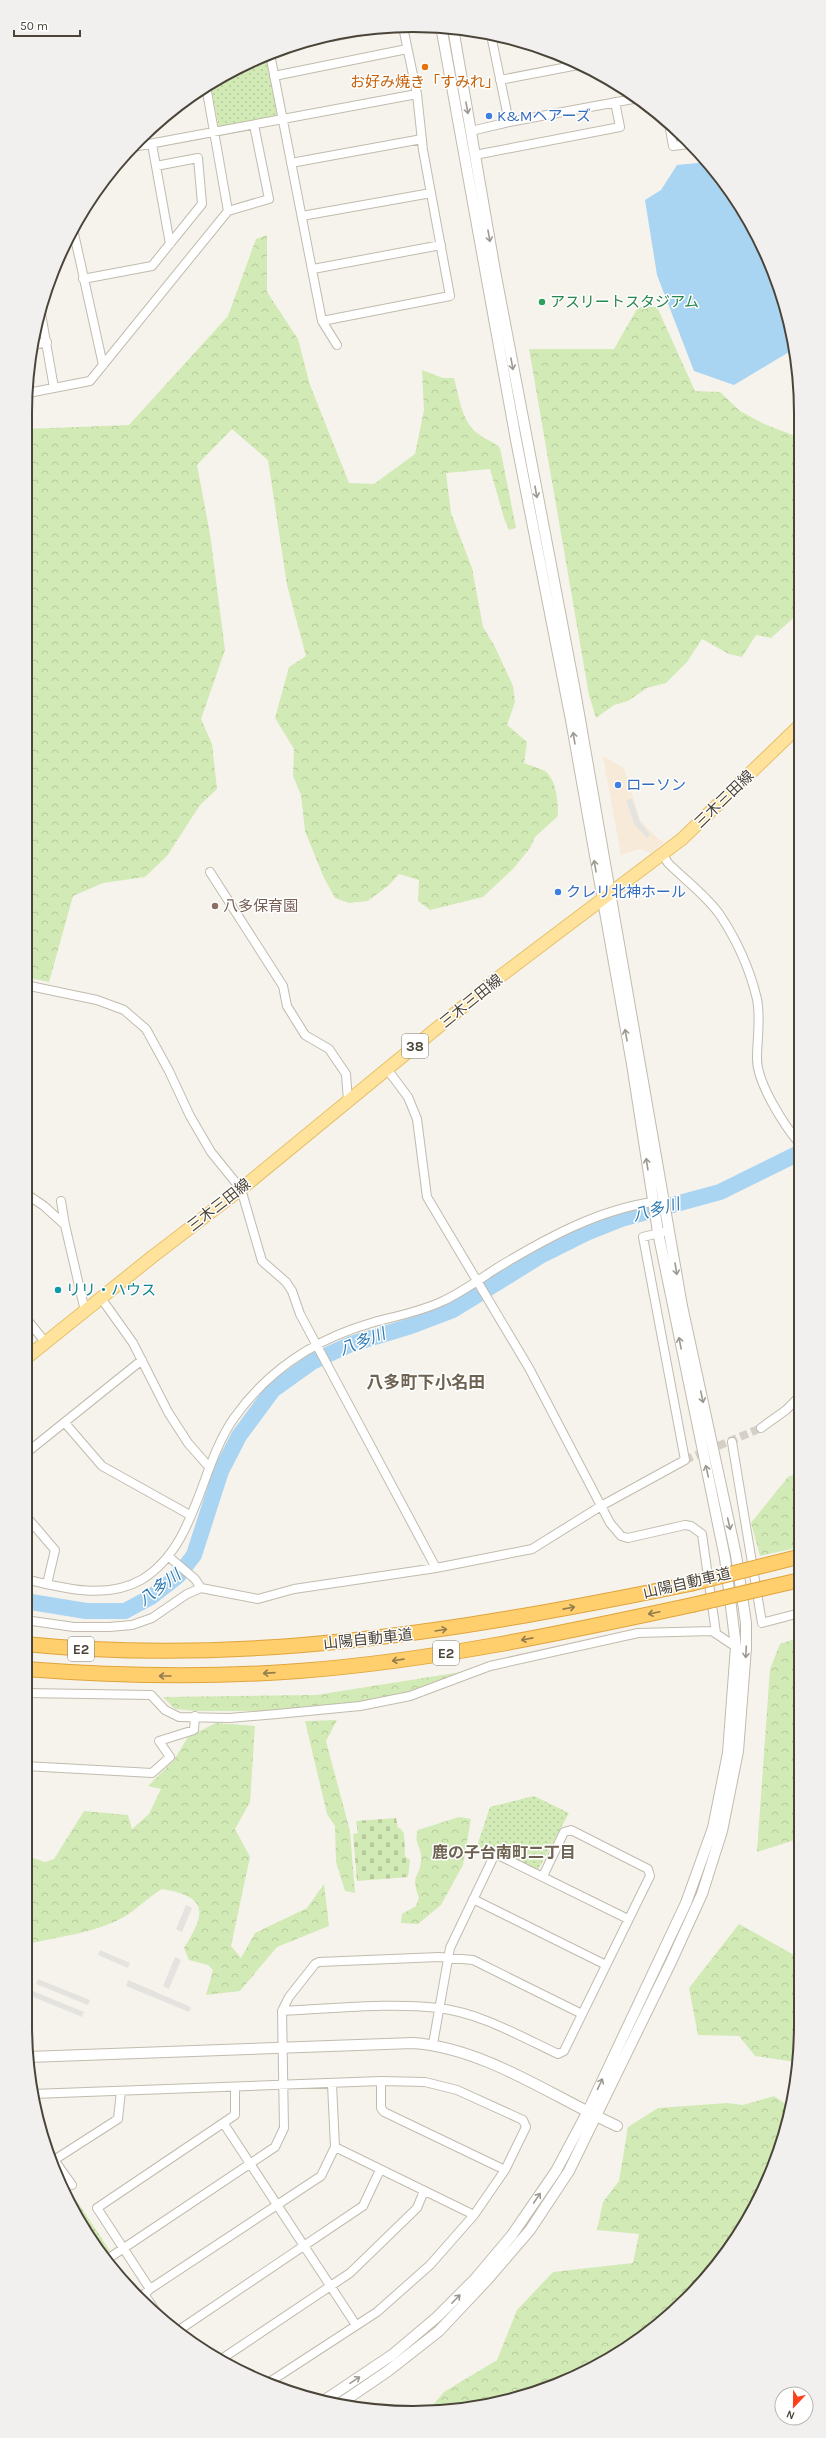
<svg xmlns="http://www.w3.org/2000/svg" width="826" height="2438" font-family="Karla,'Noto Sans JP',sans-serif">
<style>
.commercial{fill:#f7ead8}
.forest{fill:url(#forest-crowns)}
.cemetery{fill:url(#cemetery-stones)}
.park{fill:url(#park-dots)}
.parking{fill:#e5e3e0}
.water{fill:#a9d4f2}
.lines{fill:none;stroke-linecap:round;stroke-linejoin:round}
.river{stroke:#a9d4f2;stroke-width:16}
.minor-tunnel{stroke:#d4d0c8;stroke-width:8;stroke-dasharray:8 4;stroke-linecap:butt}
.minor-casing{stroke:#c2bbae;stroke-width:10}
.tertiary-casing{stroke:#c2bbae;stroke-width:12}
.primary-casing{stroke:#e6c16a;stroke-width:14}
.motorway-casing{stroke:#e0a43c;stroke-width:16}
.minor{stroke:#fff;stroke-width:8}
.tertiary{stroke:#fff;stroke-width:10}
.primary{stroke:#ffe39c;stroke-width:12}
.motorway{stroke:#ffcf6e;stroke-width:14}
.motorway-bridge-casing{stroke:#e0a43c;stroke-width:16;stroke-linecap:butt}
.motorway-bridge{stroke:#ffcf6e;stroke-width:14}
.oneway{stroke:#9c9892}
.oneway2{stroke:#937c4e}
.food-dot{fill:#e8710a;stroke:#fff;stroke-width:1.5}
.shop-dot{fill:#3f7fe0;stroke:#fff;stroke-width:1.5}
.leisure-dot{fill:#2e9e5b;stroke:#fff;stroke-width:1.5}
.education-dot{fill:#8d6e63;stroke:#fff;stroke-width:1.5}
.culture-dot{fill:#0f9aa8;stroke:#fff;stroke-width:1.5}
.labels{text-anchor:middle;stroke-width:3;stroke-linejoin:round;paint-order:stroke}
.shield{fill:#fff;stroke:#817c74;stroke-width:1}
.shield-label{font-size:14px;font-weight:bold;fill:#4b4439}
.food-label{font-size:15px;fill:#c56008;stroke:#fff}
.shop-label{font-size:15px;fill:#366cbe;stroke:#fff;text-anchor:start}
.leisure-label{font-size:15px;fill:#27864d;stroke:#fff;text-anchor:start}
.street-label{font-size:15px;fill:#4b4439;stroke:#fff}
.education-label{font-size:15px;fill:#785e54;stroke:#fff;text-anchor:start}
.culture-label{font-size:15px;fill:#0d838f;stroke:#fff;text-anchor:start}
.water-label{font-size:16px;font-style:italic;fill:#2e7ab2;stroke:#fff}
.neighbourhood-label{font-size:16px;font-weight:bold;fill:#6e6250;stroke:#fff}
.quarter-label{font-size:17px;font-weight:bold;fill:#6e6250;stroke:#fff}
.rim{fill:none;stroke:#4b4439;stroke-width:2}
</style>
<defs>
<pattern id="forest-crowns" width="20" height="18" patternUnits="userSpaceOnUse"><rect width="20" height="18" fill="#d2eab5"/><path d="M2 6a3 3 0 1 1 6 0M12 15a3 3 0 1 1 6 0" fill="none" stroke="#b6ca9c"/></pattern>
<pattern id="cemetery-stones" width="16" height="16" patternUnits="userSpaceOnUse"><rect width="16" height="16" fill="#d2eab5"/><path d="M2 7V4a2 2 0 0 1 4 0v3zM10 15v-3a2 2 0 0 1 4 0v3z" fill="#b6ca9c"/></pattern>
<pattern id="park-dots" width="8" height="8" patternUnits="userSpaceOnUse"><rect width="8" height="8" fill="#d2eab5"/><path d="M2 2h.1M6 6h.1" fill="none" stroke="#b6ca9c" stroke-width="1.8" stroke-linecap="round"/></pattern>
</defs>
<rect width="100%" height="100%" fill="#f6f3ec"/>
<!-- commercial -->
<path class="commercial" d="M603 756 624 768 640 820 658 839 664 842 651 853 639 849 621 855Z"/>
<!-- forest -->
<path class="forest" d="M267 235V292L298 339 310 385 349 483 374 484 415 454 424 410 422 370 443 378H454C459 396 461 420 477 433 484 439 493 441 500 448L516 528 509 530 504 518 490 469 446 473 451 513 472 568 483 627 494 645 513 686 515 702 507 725 527 742 524 763C531 766 539 768 545 771 557 780 558 803 558 816L535 837 530 848 513 869 483 897 430 910 418 901 419 880 399 874 389 885 368 901 349 903 335 898 324 878 305 831 301 795 293 776 294 749 275 718 289 667 306 656 287 585 268 460 232 429 197 465 210 534 225 650 201 719 212 744 217 789 200 805 167 856 145 877 103 883 73 896 49 982 25 977V429L129 425 228 316 256 239Z
M638 307H657L695 391 720 392 740 411 764 424 798 437V614L771 638 756 635 742 657 729 654 702 639 687 662 666 683 647 688 628 701 614 705 596 718 589 695 529 349H614Z
M800 1472V1547L760 1556 751 1523 788 1477Z
M800 1637 801 1838 757 1852 770 1669 780 1644Z
M480 1669 402 1696 295 1711H196L175 1709 163 1697 316 1695Z
M337 1720 326 1741 350 1831 355 1893 345 1891 336 1862 335 1826 327 1814 305 1721Z
M216 1723 255 1726 250 1802 235 1829 250 1857 231 1946 241 1958 255 1933 307 1908 324 1884 329 1926 277 1947 240 1991 206 1995 213 1970 208 1965 189 1960 184 1948C206 1913 209 1897 162 1889 149 1897 139 1907 127 1915 100 1932 63 1936 32 1943L25 1958V1861L27 1856 45 1862 54 1859 84 1811 128 1815 132 1829 149 1814 161 1789 148 1786 174 1760 188 1737Z
M459 1817 471 1819 463 1865 441 1905 418 1924 401 1923 402 1914 416 1906 419 1898C410 1873 420 1879 421 1860 422 1846 413 1844 418 1830Z
M739 1924 801 1959V2025L796 2062 755 2056 739 2036 698 2035 689 1988Z
M774 2096 790 2107C776 2213 680 2328 584 2373 563 2383 537 2393 513 2400 490 2406 463 2408 439 2412H427L444 2392 497 2360 517 2310 553 2272 633 2263 639 2234 597 2230 603 2202 619 2181 628 2127 658 2108 727 2103 743 2105Z"/>
<!-- cemetery -->
<path class="cemetery" d="M396 1818 398 1828H400L404 1833 405 1856 410 1860 408 1877 357 1881 353 1834 358 1833 356 1821Z"/>
<!-- park -->
<path class="park" d="M266 59 277 114 274 118 219 128 210 83 254 61Z
M534 1796 569 1813 538 1870 493 1848 490 1851 477 1846 490 1807Z
M71 2192 110 2251 102 2256 90 2240 66 2195Z"/>
<!-- parking -->
<path class="parking" d="M632 799 640 822 650 834 647 838 635 825 626 800Z
M186 1905 192 1908 182 1932 176 1929Z
M100 1950 130 1963 128 1968 98 1955Z
M175 1957 181 1960 169 1989 163 1986Z
M38 1979 90 2000 88 2005 36 1984Z
M128 1980 191 2007 189 2012 126 1986Z
M33 1991 84 2012 82 2017 31 1996Z"/>
<!-- water -->
<path class="water" d="M708 162 771 264 794 349 734 385 694 371 657 275 645 200 661 190 677 165Z"/>
<g class="lines">
<!-- river -->
<path class="river" d="M25 1601 86 1611H125L151 1597 178 1576 194 1555 221 1471 239 1436 273 1390 312 1362 351 1344 411 1326 453 1310 542 1255 586 1233 621 1219 720 1192 799 1153"/>
<!-- minor-tunnel -->
<path class="minor-tunnel" d="M685 1460 761 1428"/>
<defs>
<path id="minor" d="M491 35 509 122 633 99
M492 39 504 37
M270 54 322 321 337 345
M274 76 407 49
M500 80 578 65
M670 129 673 146 689 144
M471 131 509 122
M152 144 170 244
M133 147 417 94
M475 155 620 127 615 102
M291 163 422 139
M228 211 269 199 254 125
M302 216 431 193
M73 229 103 365
M65 242 75 240
M313 269 441 245
M83 279 152 266 202 204 198 158 156 166
M40 308 54 388
M322 321 450 296 423 150 417 94 403 27
M34 345 47 342
M28 393 90 381 228 211 206 86
M663 855 668 863C685 880 707 896 720 915 736 939 750 970 757 999 761 1019 757 1038 757 1059 757 1083 784 1125 799 1143
M210 872 283 986 287 1006 305 1035 329 1049 346 1074 348 1101
M25 985 97 1000 124 1010 146 1029 169 1071 190 1116 211 1152 241 1189 262 1261 286 1282 292 1291 300 1314 436 1568
M387 1069 408 1097 417 1119 427 1197 529 1368 610 1523 621 1536 628 1538 685 1525 691 1526 702 1534 716 1633
M25 1193 44 1206 65 1225 85 1311
M61 1201 65 1225
M101 1298 133 1343 168 1412 188 1443 209 1467
M25 1317 46 1343
M65 1423 102 1466 190 1515
M761 1428 786 1410 800 1396
M732 1442 762 1623 800 1613
M25 1454 142 1360
M25 1515 55 1550 47 1584
M168 1556 195 1579 201 1588
M25 1579C62 1588 106 1600 141 1580 197 1547 199 1468 234 1418 268 1370 316 1339 371 1323 396 1316 420 1312 443 1301 462 1292 480 1279 497 1268 545 1239 597 1210 653 1202
M25 1620 74 1627H109L132 1625 152 1618 187 1594 201 1588 258 1599 294 1589 436 1568 532 1549 601 1506 685 1460 643 1237 663 1232
M25 1693 151 1695 165 1710 179 1717 229 1718 277 1714 360 1706 410 1696 490 1666 638 1633 712 1631 736 1647
M25 1766 152 1773 170 1757 159 1741 194 1730 195 1716
M473 1899 606 1965
M282 2011C333 2009 387 2002 438 2008 478 2012 522 2037 558 2054L564 2051 650 1876 648 1869 571 1830 564 1832 543 1876
M433 2044 450 1948 493 1858 498 1855 628 1919
M381 2081V2108L384 2112 505 2170
M32 2094 381 2081 425 2082 457 2090 523 2120 526 2127 505 2170 474 2215 430 2265 377 2312 268 2383
M224 2124 356 2325
M335 2147 474 2215
M47 2150 72 2185
M51 2162 118 2119 121 2091
M106 2260 275 2147 284 2128 282 2011 289 1997 315 1964 319 1962 439 1957 473 1960 582 2014
M150 2289 97 2208 235 2115V2088
M144 2294 159 2316
M140 2298 150 2289 321 2176 335 2147 332 2084
M176 2332 363 2206 380 2170
M220 2360 350 2273 417 2208 424 2191"/>
<path id="tertiary" d="M331 36 372 28
M28 2057 413 2043C485 2048 553 2097 617 2126
M322 2402 392 2355 437 2317 475 2279 512 2235 556 2171 588 2111 686 1903 713 1828 728 1753 736 1647 725 1558 658 1232 632 1064 571 720 516 440 441 26
M338 2405 388 2371 439 2331 487 2280 530 2230 569 2171 671 1962 702 1894 722 1831 738 1751 746 1648V1623L736 1555 682 1306 575 691 495 271 453 28"/>
<path id="primary" d="M25 1359 152 1257 241 1189 498 978 682 839 798 727"/>
<path id="motorway" d="M25 1644C251 1667 469 1629 690 1584
M25 1669C117 1676 207 1678 299 1671 432 1661 562 1633 692 1605"/>
</defs>
<!-- minor casing -->
<use href="#minor" class="minor-casing"/>
<!-- tertiary casing -->
<use href="#tertiary" class="tertiary-casing"/>
<!-- primary casing -->
<use href="#primary" class="primary-casing"/>
<!-- motorway casing -->
<use href="#motorway" class="motorway-casing"/>
<!-- minor -->
<use href="#minor" class="minor"/>
<!-- tertiary -->
<use href="#tertiary" class="tertiary"/>
<!-- primary -->
<use href="#primary" class="primary"/>
<!-- motorway -->
<use href="#motorway" class="motorway"/>
<defs>
<path id="motorway-bridge" d="M690 1584 798 1557
M692 1605 800 1580"/>
</defs>
<!-- motorway-bridge casing -->
<use href="#motorway-bridge" class="motorway-bridge-casing"/>
<!-- motorway-bridge -->
<use href="#motorway-bridge" class="motorway-bridge"/>
</g>
<!-- one-way arrows -->
<defs><path id="oneway-shaft" d="M-6 0H5M1.5-3L5.5 0L1.5 3" fill="none" stroke-width="1.6" stroke-linecap="round" stroke-linejoin="round"/></defs>
<g class="oneway">
<use href="#oneway-shaft" transform="translate(467 108) rotate(80)"/>
<use href="#oneway-shaft" transform="translate(489 236) rotate(80)"/>
<use href="#oneway-shaft" transform="translate(512 364) rotate(80)"/>
<use href="#oneway-shaft" transform="translate(536 492) rotate(80)"/>
<use href="#oneway-shaft" transform="translate(574 738) rotate(-99)"/>
<use href="#oneway-shaft" transform="translate(595 866) rotate(-100)"/>
<use href="#oneway-shaft" transform="translate(626 1035) rotate(-100)"/>
<use href="#oneway-shaft" transform="translate(647 1164) rotate(-99)"/>
<use href="#oneway-shaft" transform="translate(676 1269) rotate(81)"/>
<use href="#oneway-shaft" transform="translate(680 1343) rotate(-101)"/>
<use href="#oneway-shaft" transform="translate(702 1397) rotate(78)"/>
<use href="#oneway-shaft" transform="translate(707 1471) rotate(-103)"/>
<use href="#oneway-shaft" transform="translate(729 1524) rotate(77)"/>
<use href="#oneway-shaft" transform="translate(746 1652) rotate(93)"/>
<use href="#oneway-shaft" transform="translate(600 2084) rotate(-65)"/>
<use href="#oneway-shaft" transform="translate(537 2198) rotate(-56)"/>
<use href="#oneway-shaft" transform="translate(456 2299) rotate(-45)"/>
<use href="#oneway-shaft" transform="translate(355 2380) rotate(-34)"/>
</g>
<g class="oneway2">
<use href="#oneway-shaft" transform="translate(569 1608) rotate(-11)"/>
<use href="#oneway-shaft" transform="translate(654 1613) rotate(168)"/>
<use href="#oneway-shaft" transform="translate(441 1630) rotate(-9)"/>
<use href="#oneway-shaft" transform="translate(527 1639) rotate(169)"/>
<use href="#oneway-shaft" transform="translate(398 1660) rotate(172)"/>
<use href="#oneway-shaft" transform="translate(269 1673) rotate(176)"/>
<use href="#oneway-shaft" transform="translate(165 1676) rotate(180)"/>
</g>
<!-- markers -->
<circle class="food-dot" cx="425" cy="67" r="4"/>
<g class="shop-dot">
<circle cx="489" cy="116" r="4"/>
<circle cx="618" cy="785" r="4"/>
<circle cx="558" cy="892" r="4"/>
</g>
<circle class="leisure-dot" cx="542" cy="302" r="4"/>
<circle class="education-dot" cx="215" cy="906" r="4"/>
<circle class="culture-dot" cx="58" cy="1290" r="4"/>
<g class="labels">
<!-- shield labels -->
<g class="shield">
<rect x="402" y="1034" width="26" height="24" rx="3"/>
<rect x="68" y="1637" width="26" height="24" rx="3"/>
<rect x="433" y="1641" width="26" height="24" rx="3"/>
</g>
<g class="shield-label">
<text x="415" y="1051">38</text>
<text x="81" y="1654">E2</text>
<text x="446" y="1658">E2</text>
</g>
<!-- food labels -->
<g class="food-label">
<text x="425" y="87">お好み焼き「すみれ」</text>
</g>
<!-- shop labels -->
<g class="shop-label">
<text x="497" y="121">K&amp;Mヘアーズ</text>
<text x="626" y="790">ローソン</text>
<text x="566" y="897">クレリ北神ホール</text>
</g>
<!-- leisure labels -->
<g class="leisure-label">
<text x="550" y="307">アスリートスタジアム</text>
</g>
<!-- street labels -->
<g class="street-label">
<text transform="translate(724 799) rotate(-44)" y="5">三木三田線</text>
<text transform="translate(471 1001) rotate(-39)" y="5">三木三田線</text>
<text transform="translate(219 1205) rotate(-38)" y="5">三木三田線</text>
<text transform="translate(687 1583) rotate(-13)" y="5">山陽自動車道</text>
<text transform="translate(368 1639) rotate(-6)" y="5">山陽自動車道</text>
</g>
<!-- education labels -->
<g class="education-label">
<text x="223" y="911">八多保育園</text>
</g>
<!-- culture labels -->
<g class="culture-label">
<text x="66" y="1295">リリ・ハウス</text>
</g>
<!-- water labels -->
<g class="water-label">
<text transform="translate(656 1209) rotate(-15)" y="6">八多川</text>
<text transform="translate(362 1341) rotate(-21)" y="6">八多川</text>
<text transform="translate(159 1587) rotate(-37)" y="6">八多川</text>
</g>
<!-- neighbourhood labels -->
<g class="neighbourhood-label">
<text x="504" y="1858">鹿の子台南町二丁目</text>
</g>
<!-- quarter labels -->
<g class="quarter-label">
<text x="426" y="1388">八多町下小名田</text>
</g>
</g>
<!-- crop -->
<path d="M0 0H826V2438H0ZM413 32H413A381 381 0 0 1 794 413V2025A381 381 0 0 1 413 2406H413A381 381 0 0 1 32 2025V413A381 381 0 0 1 413 32Z" fill="#f1f0ef" fill-rule="evenodd"/>
<path class="rim" d="M413 32H413A381 381 0 0 1 794 413V2025A381 381 0 0 1 413 2406H413A381 381 0 0 1 32 2025V413A381 381 0 0 1 413 32Z"/>
<!-- north arrow -->
<g transform="translate(794 2406) rotate(202)"><circle r="19" fill="#ffffff" stroke="#b7b4b0"/>
<path d="M0-3L7 15L0 10L-7 15Z" fill="#fc3f1d"/>
<text y="-6" font-size="11" font-weight="bold" text-anchor="middle" fill="#4b4439">N</text>
</g>
<!-- scale -->
<path d="M14 30v6h66v-6" fill="none" stroke="#4b4439" stroke-width="2"/>
<text x="20" y="30" font-size="12" fill="#4b4439" stroke="#ffffff" stroke-width="3" paint-order="stroke">50 m</text>
</svg>
